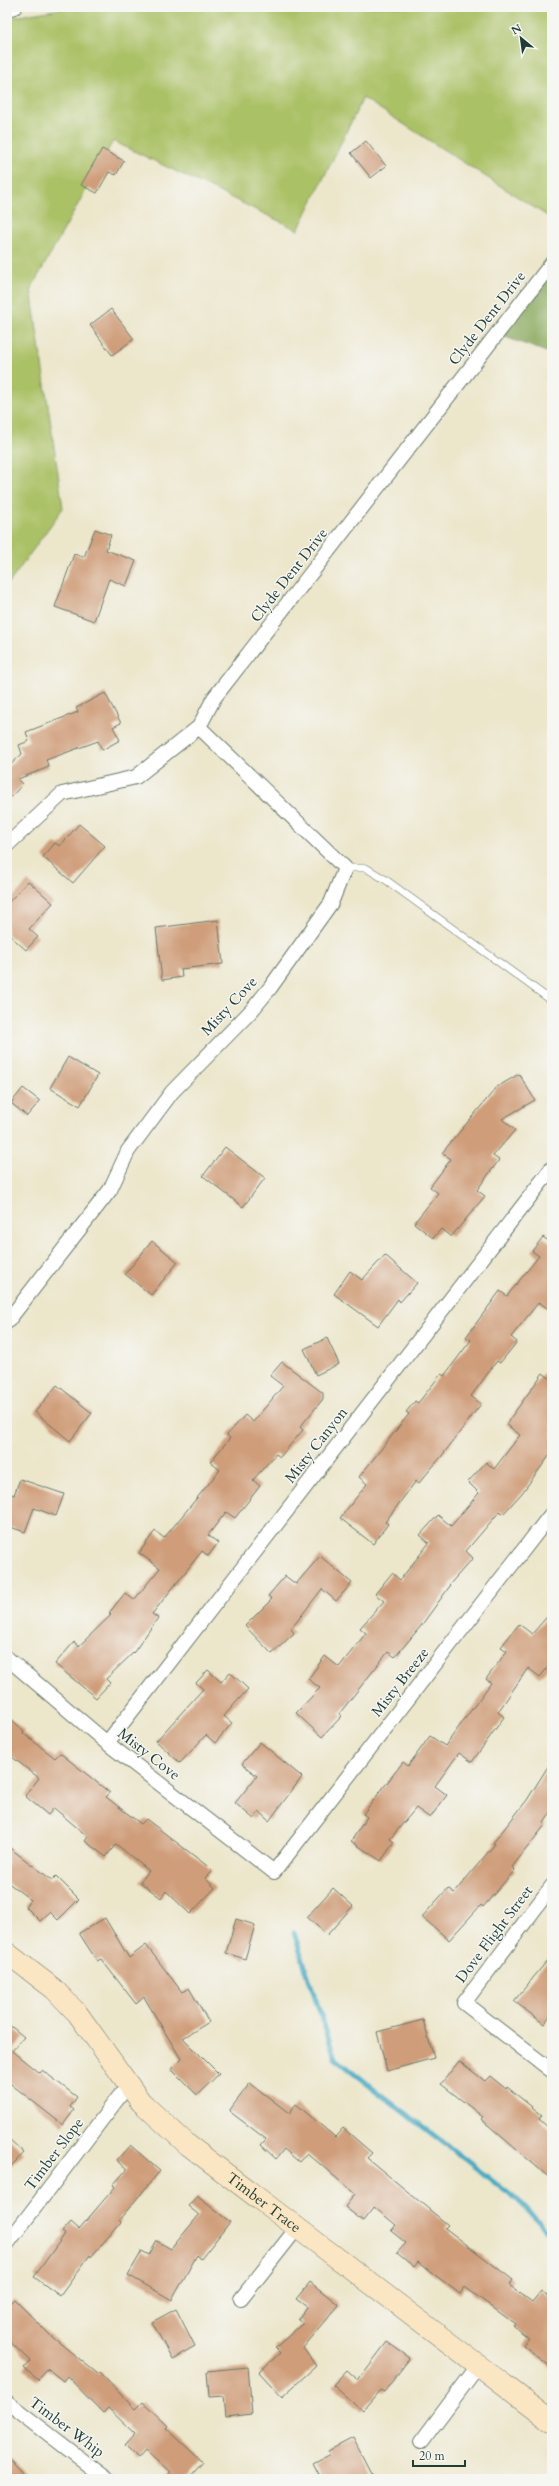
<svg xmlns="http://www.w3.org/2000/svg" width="559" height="2486" font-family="Cardo,serif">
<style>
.green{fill:#abc166;stroke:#657f4d}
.forest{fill:#88a75b;stroke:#547248}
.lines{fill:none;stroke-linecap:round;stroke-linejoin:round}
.stream{stroke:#44acc4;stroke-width:5}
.building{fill:#cf9d79}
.lane-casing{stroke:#677869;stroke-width:8}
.street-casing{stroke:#677869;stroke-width:16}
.secondary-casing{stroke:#677869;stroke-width:22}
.lane{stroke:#fff;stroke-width:7}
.street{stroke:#fff;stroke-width:14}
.secondary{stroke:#fbe6c4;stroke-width:21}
.labels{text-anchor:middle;stroke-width:3;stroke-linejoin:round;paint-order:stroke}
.street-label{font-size:15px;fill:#1f3d34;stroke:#f6f6f2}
</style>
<rect width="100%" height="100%" fill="#f6f6f2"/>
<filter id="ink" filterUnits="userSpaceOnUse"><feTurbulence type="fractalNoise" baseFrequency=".025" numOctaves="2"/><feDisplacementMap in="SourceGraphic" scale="8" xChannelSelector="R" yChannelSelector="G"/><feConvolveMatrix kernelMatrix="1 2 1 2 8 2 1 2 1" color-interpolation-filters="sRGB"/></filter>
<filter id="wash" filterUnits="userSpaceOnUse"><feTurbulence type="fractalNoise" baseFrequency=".012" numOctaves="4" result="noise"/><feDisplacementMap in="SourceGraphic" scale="16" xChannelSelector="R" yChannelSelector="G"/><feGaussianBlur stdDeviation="0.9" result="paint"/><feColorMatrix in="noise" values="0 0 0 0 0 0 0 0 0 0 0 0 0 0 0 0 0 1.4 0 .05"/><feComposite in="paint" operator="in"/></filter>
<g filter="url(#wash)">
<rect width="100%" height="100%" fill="#ece6cb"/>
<!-- green -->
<path class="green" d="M72 7H552V219L363 98 298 230 113 141 31 289 63 508 7 586V18Z"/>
<!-- forest -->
<path class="forest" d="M552 263V354L497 334Z"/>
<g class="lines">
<!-- stream -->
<path class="stream" d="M294 1933 335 2058 522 2204 552 2236"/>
</g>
<g id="blocks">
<!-- building -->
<path class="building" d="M366 141 386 166 371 178 351 153Z
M102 149 124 161 116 175 109 172 97 193 81 185Z
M111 309 134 339 112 355 90 325Z
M95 529 111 535 106 550 136 561 126 586 109 579 94 621 55 607 74 554 84 557Z
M105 693 121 723 113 727 120 740 102 750 98 741 46 760 49 767 18 779 23 784 7 801V768L22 754 19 745 29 741 26 732 78 712 76 708Z
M79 824 105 846 73 883 43 857 55 843 60 846Z
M28 881 53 903 29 929 38 937 26 950 7 933V904Z
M218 920 223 964 181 969 182 977 162 980 156 928Z
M68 1057 98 1075 80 1106 50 1088Z
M519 1074 535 1100 502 1119 515 1130 493 1156 499 1160 477 1190 485 1196 451 1237 441 1229 433 1238 414 1223 438 1193 430 1187 451 1159 442 1153 497 1087Z
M23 1088 40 1101 27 1116 11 1103Z
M225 1147 265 1178 243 1207 203 1176Z
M543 1237 550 1242 552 1240V1312L539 1302 511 1337 517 1342 500 1363 497 1361 471 1396 481 1404 441 1457 419 1483 416 1481 385 1522 388 1524 373 1544 340 1518 367 1484 359 1477 409 1414 406 1412 415 1401 418 1403 441 1374 444 1376 471 1340 466 1337 500 1291 507 1296 539 1256 532 1251Z
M152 1241 178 1262 151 1295 125 1274Z
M385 1255 417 1283 400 1302 398 1299 378 1326 334 1294 350 1271 362 1280Z
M327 1338 339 1364 316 1375 304 1349Z
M282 1362 323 1393V1399L300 1427 303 1430 286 1450 280 1457 276 1454 253 1480 260 1486 235 1518 226 1512 208 1535 218 1543 208 1556 202 1551 152 1614 158 1618 134 1652 106 1679 110 1683 96 1698 55 1664 74 1642 79 1646 111 1615 109 1613 125 1593 134 1600 160 1568 139 1553 155 1531 164 1538 220 1470 210 1462 230 1438 227 1435 245 1415 253 1422 283 1386 270 1376Z
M543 1373 552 1380V1452L522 1493 503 1514 500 1511 466 1551 473 1558 449 1585 450 1586 421 1626 395 1657 388 1652 339 1714 342 1716 322 1737 296 1713 320 1688 308 1679 325 1656 339 1667 366 1633 360 1628 384 1601 375 1594 392 1573 400 1580 429 1543 420 1535 438 1515 451 1526 479 1493 468 1482 486 1462 494 1469 520 1435 506 1424Z
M57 1385 92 1413 70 1441 35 1412Z
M20 1479 64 1494 56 1516 34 1508 25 1532 7 1526V1492L14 1495Z
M320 1556 352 1583 336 1601 322 1589 291 1629 294 1633 272 1654 245 1626 272 1599 268 1596 285 1576 296 1584Z
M552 1611V1662L540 1677 528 1668 498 1712 504 1717 472 1762 459 1753 435 1786 447 1795 430 1818 416 1808 390 1839 394 1842 381 1861 351 1841 367 1817 363 1814 403 1762 408 1766 430 1736 445 1746 491 1683 486 1679 507 1651 501 1647 519 1624 532 1634Z
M208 1670 221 1682 230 1672 248 1689 224 1716 232 1723 215 1743 206 1735 180 1763 156 1741 203 1689 196 1683Z
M7 1715 24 1731 23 1733 55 1758 60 1753 89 1776 110 1793 106 1797 141 1824 146 1819 206 1865 212 1871 205 1878 215 1888 190 1914 166 1891 161 1898 140 1882 149 1871 116 1844 106 1857 85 1841 88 1837 54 1808 48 1815 25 1796 39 1778 7 1753Z
M260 1742 302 1777 269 1821 259 1812 254 1819 235 1803 257 1776 242 1764Z
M552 1760V1811L544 1823 545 1825 512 1867 515 1870 483 1907 481 1905 449 1940 422 1917 448 1888 454 1893 495 1844 493 1843 527 1800Z
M7 1846 52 1880 56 1876 79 1899 58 1920 50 1912 40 1921 25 1906 31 1900 7 1882Z
M333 1888 353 1906 327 1935 307 1917Z
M105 1918 129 1958 146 1945 182 1992 189 1988 209 2022 183 2038 219 2074 197 2095 171 2069 181 2059 144 1997 136 2004 101 1959 97 1961 79 1933Z
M236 1919 255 1925 245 1959 226 1953Z
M552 1955V2013L544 2024 514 2001Z
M423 2020 434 2058 387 2071 377 2032Z
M7 2023 24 2037 12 2051 39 2073 42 2070 77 2097 70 2107 74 2110 63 2125 7 2081Z
M459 2061 485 2081 490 2076 506 2089 507 2087 542 2115 539 2119 552 2131V2180L481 2119 483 2117 441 2084Z
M250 2083 289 2113 296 2104 335 2137 343 2128 372 2153 367 2158 448 2225 445 2228 513 2280 509 2285 532 2302 541 2291 552 2300V2368L523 2345 529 2338 513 2326 515 2324 465 2287 460 2294 418 2262 414 2267 397 2253 406 2243 391 2231 396 2225 374 2207 363 2221 345 2207 355 2194 307 2153 299 2162 284 2149 276 2159 261 2145 266 2139 229 2111Z
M7 2137 24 2153 7 2170Z
M130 2145 160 2171 119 2220 121 2222 91 2257 90 2255 60 2296 34 2277 65 2234 62 2232 71 2222 79 2229 115 2187 113 2185 127 2169 117 2160Z
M197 2196 230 2222 201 2259 197 2255 172 2300 128 2275 142 2251 149 2255 157 2241 171 2249 199 2215 188 2206Z
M310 2282 339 2305 303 2348 316 2366 282 2397 259 2372 280 2353 275 2348 303 2323 298 2319 307 2307 296 2299Z
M14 2299 51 2336 98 2374 100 2372 136 2409 143 2402 168 2426 166 2428 203 2462 188 2479H164L170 2473 145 2450 138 2458 125 2445 135 2434 108 2408 103 2413 67 2376 63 2381 48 2369 38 2380 24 2368 30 2361 7 2339V2306Z
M176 2309 195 2346 172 2359 152 2322Z
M387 2342 410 2358 384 2392 380 2390 362 2411 333 2385 347 2370 358 2380Z
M248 2367 252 2414 226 2417 224 2396 209 2397 207 2371Z
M353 2438 374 2479H321L313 2464 330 2455 328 2451Z
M7 2456 31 2479H7Z"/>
</g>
</g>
<g filter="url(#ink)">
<use href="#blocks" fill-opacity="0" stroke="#677869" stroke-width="1"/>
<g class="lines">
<defs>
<path id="lane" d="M345 868H366L386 880 552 1001"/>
<path id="street" d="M7 9 15 7
M7 845 62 794 136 777 199 727 214 698 552 263
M7 1322 110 1190 128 1151 172 1092 252 1010 270 988 331 903 345 868 199 727
M7 1658 107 1743 274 1872 552 1513
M107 1743 552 1168
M552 1886 464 2003 552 2071
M7 2244 128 2085
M241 2299 297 2228
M7 2402 107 2479
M421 2442 478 2366"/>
<g id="secondary">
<path id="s1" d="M7 1953 54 1989 78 2014 141 2102 188 2145 552 2421"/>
</g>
</defs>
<!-- lane casing -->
<use href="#lane" class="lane-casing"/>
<!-- street casing -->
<use href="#street" class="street-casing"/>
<!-- secondary casing -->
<use href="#secondary" class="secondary-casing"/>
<!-- lane -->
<use href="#lane" class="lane"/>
<!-- street -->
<use href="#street" class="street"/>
<!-- secondary -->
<use href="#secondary" class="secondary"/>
</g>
</g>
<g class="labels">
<!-- street labels -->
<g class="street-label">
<text transform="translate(487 318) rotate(-52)" y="5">Clyde Dent Drive</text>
<text transform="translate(289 575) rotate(-52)" y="5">Clyde Dent Drive</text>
<text transform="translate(229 1006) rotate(-47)" y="5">Misty Cove</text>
<text transform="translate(316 1445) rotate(-52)" y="5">Misty Canyon</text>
<text transform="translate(400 1682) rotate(-52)" y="5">Misty Breeze</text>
<text transform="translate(149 1754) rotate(38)" y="5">Misty Cove</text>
<text transform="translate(494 1934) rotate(-53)" y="5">Dove Flight Street</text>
<text transform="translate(54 2154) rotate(-53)" y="5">Timber Slope</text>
<text dy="5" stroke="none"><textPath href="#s1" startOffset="361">Timber Trace</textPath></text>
<text transform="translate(67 2427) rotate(37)" y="5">Timber Whip</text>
</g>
</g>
<!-- margin -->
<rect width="559" height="2486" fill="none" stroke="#f6f6f2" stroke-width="24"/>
<!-- north arrow -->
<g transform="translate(521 38) rotate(331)" stroke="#f6f6f2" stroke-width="3" paint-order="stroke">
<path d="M0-3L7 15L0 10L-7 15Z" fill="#1f3d34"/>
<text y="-6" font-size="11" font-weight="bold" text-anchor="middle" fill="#1f3d34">N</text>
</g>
<!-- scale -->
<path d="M413 2460v6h52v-6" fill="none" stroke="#1f3d34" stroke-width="2"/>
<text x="419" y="2460" font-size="12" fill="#1f3d34" stroke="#f6f6f2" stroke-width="3" paint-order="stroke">20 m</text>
</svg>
